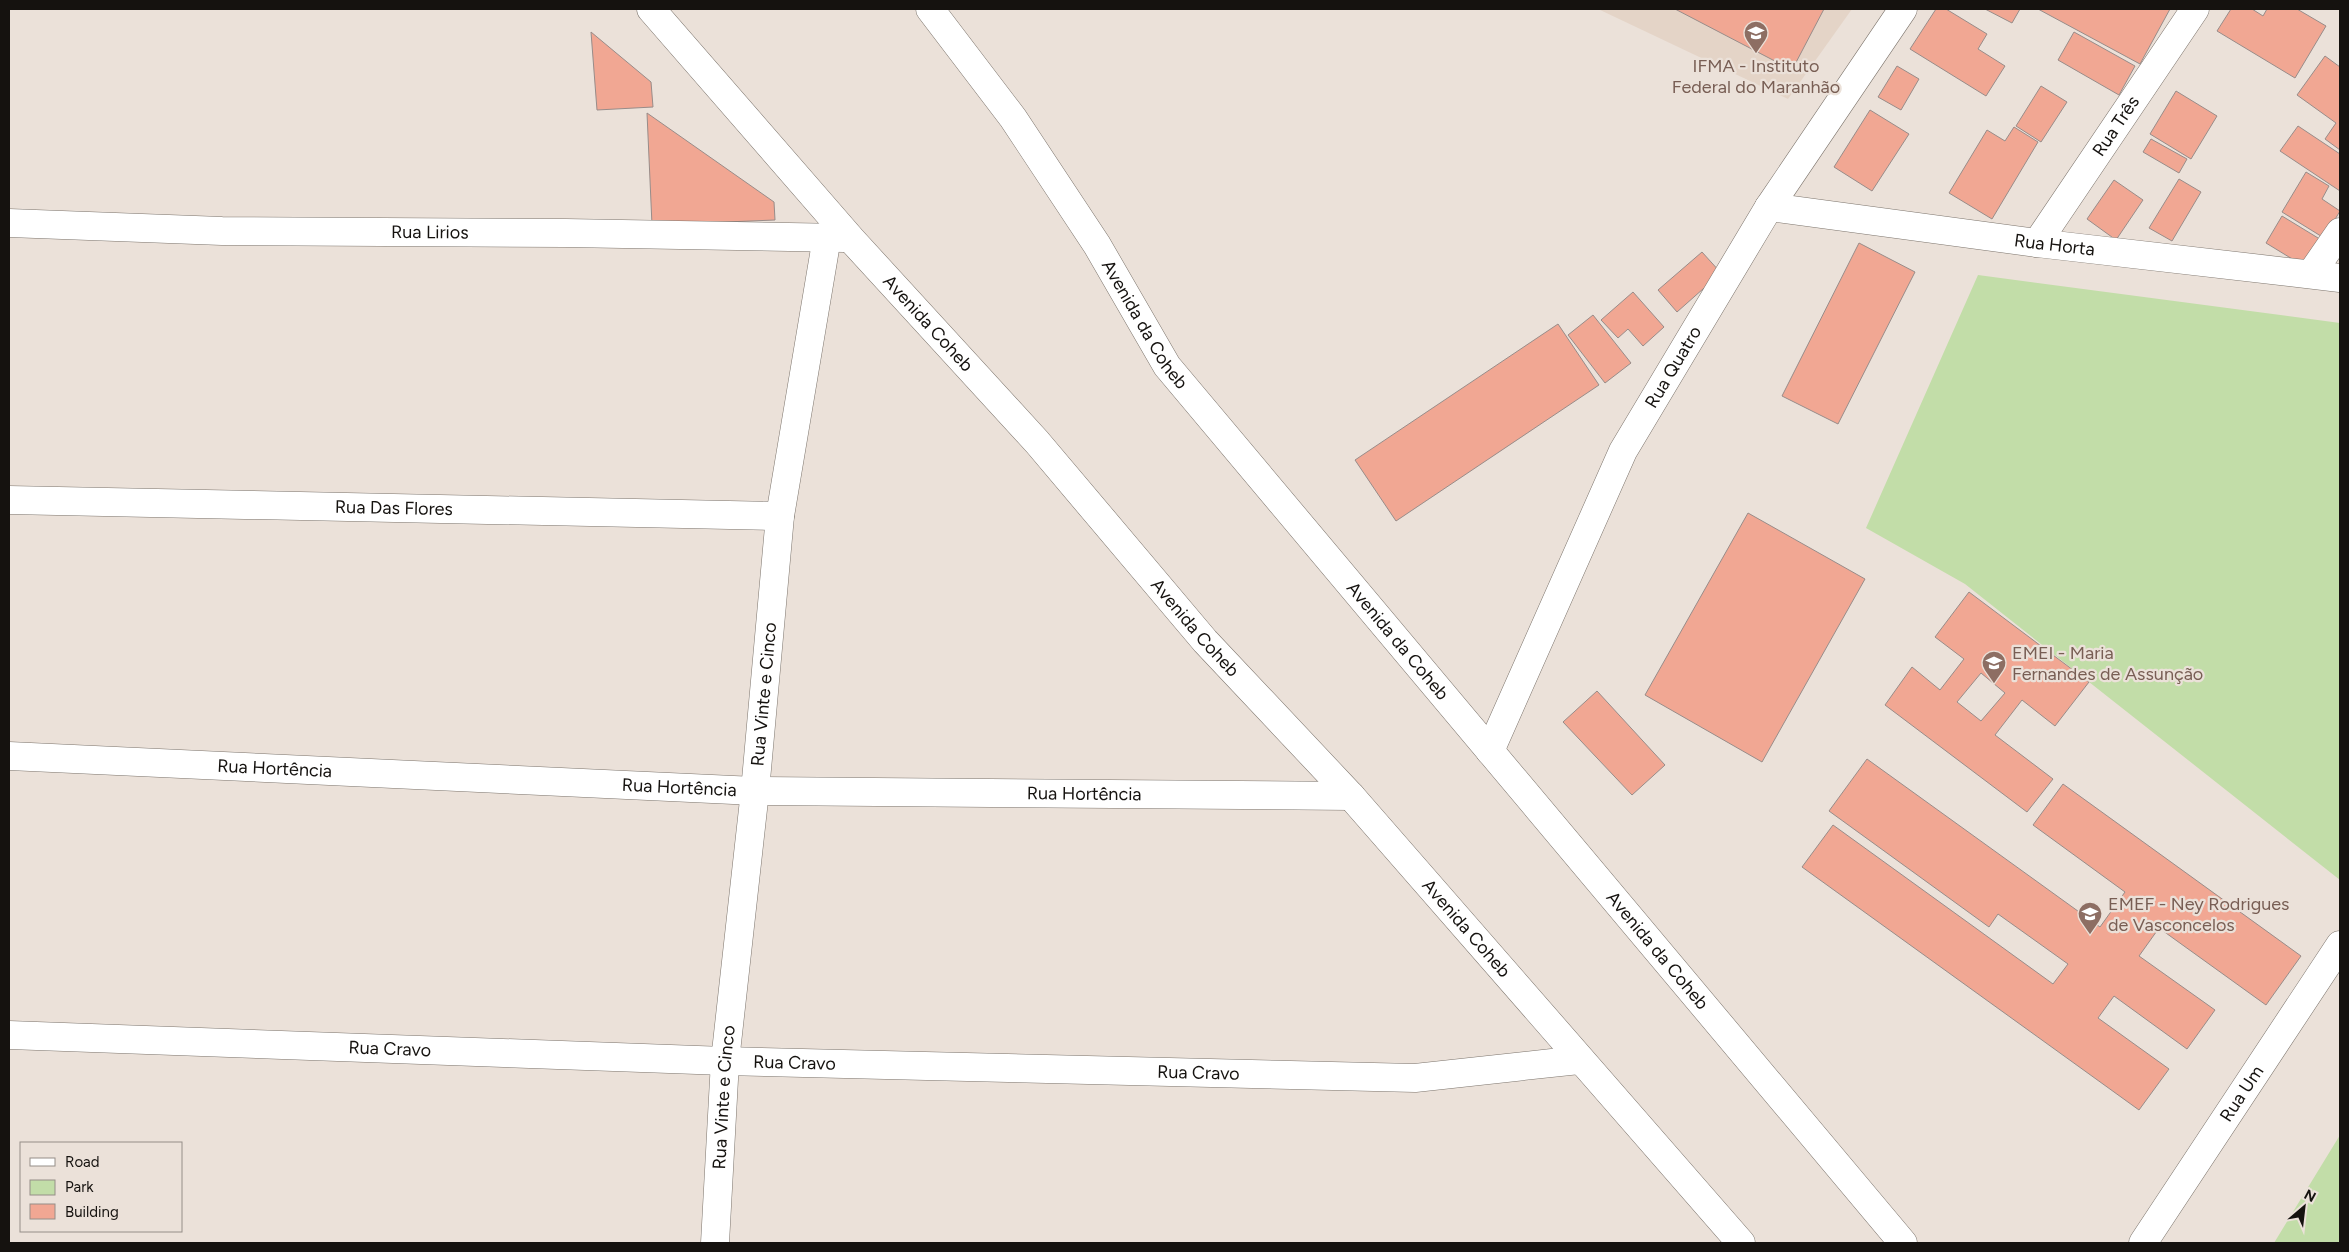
<svg xmlns="http://www.w3.org/2000/svg" width="2349" height="1252" font-family="Figtree,sans-serif">
<style>
.built{fill:#e4d4c7}
.green{fill:#c2dda8}
.building{fill:#f1a793;stroke:#988c89;fill-rule:evenodd}
.lines{fill:none;stroke-linecap:round;stroke-linejoin:round}
.street-casing{stroke:#7c746c;stroke-width:29}
.secondary-casing{stroke:#7c746c;stroke-width:29}
.street{stroke:#fff;stroke-width:28}
.secondary{stroke:#fff;stroke-width:28}
.labels{text-anchor:middle;stroke-width:4.5;stroke-linejoin:round;paint-order:stroke}
.education-label{font-size:18px;fill:#785e54;stroke:#ebe1d9;text-anchor:start}
.street-label{font-size:18px;fill:#15120f;stroke:#ebe1d9}
</style>
<rect width="100%" height="100%" fill="#ebe1d9"/>
<!-- built -->
<path class="built" d="M1598 9H1852L1788 99Z"/>
<!-- green -->
<path class="green" d="M1978 275 2340 323V880L1965 584 1866 528Z
M2340 1135V1243H2274Z"/>
<!-- building -->
<path class="building" d="M1675 9H1824L1792 70Z
M1936 9H1946L1987 34 1978 49 2005 66 1986 96 1910 49Z
M1985 9H2020L2012 23Z
M2038 9H2170L2140 64Z
M2231 9H2252L2263 16 2267 9H2297L2326 26 2295 78 2217 31Z
M591 32 651 82 653 107 597 110Z
M2074 32 2135 66 2119 95 2058 60Z
M2325 56 2340 67V150L2325 139 2336 123 2297 95Z
M1897 66 1919 79 1901 110 1878 97Z
M2041 86 2067 102 2041 142 2016 126Z
M2176 91 2217 116 2191 159 2150 134Z
M1870 110 1909 134 1872 191 1834 167Z
M647 113 774 202 775 220 652 225Z
M2298 126 2340 154V191L2280 151Z
M2014 127 2038 142 1992 219 1949 193 1987 130 2005 141Z
M2151 139 2187 159 2179 173 2143 152Z
M2306 172 2329 186 2322 199 2340 211 2324 238 2282 212Z
M2179 179 2201 192 2172 241 2149 228Z
M2114 180 2143 200 2116 240 2087 219Z
M2282 216 2323 241 2307 268 2266 243Z
M1859 243 1915 272 1838 424 1782 396Z
M1702 252 1721 273 1677 312 1658 290Z
M1633 292 1664 327 1643 346 1628 329 1618 338 1601 320Z
M1593 315 1631 363 1605 383 1568 335Z
M1558 324 1599 385 1396 521 1355 460Z
M1748 513 1865 579 1762 762 1645 695Z
M1969 592 2089 682 2055 726 2022 700 1995 735 2053 779 2027 812 1885 705 1912 667 1940 690 1964 659 1935 637ZM1981 673 2005 693 1981 721 1957 702Z
M1597 691 1665 765 1632 795 1563 722Z
M1867 759 2100 927 2125 892 2033 825 2063 784 2301 956 2266 1005 2159 928 2139 956 2215 1010 2187 1049 2114 996 2098 1018 2169 1069 2139 1110 1802 867 1833 825 2053 984 2068 964 1998 914 1989 927 1829 811Z"/>
<g class="lines">
<defs>
<g id="street">
<path id="s1" d="M1769 207 2037 243 2340 278"/>
<path id="s2" d="M9 223 222 231 566 233 844 238"/>
<path id="s3" d="M2037 243 2195 9"/>
<path d="M2311 274 2340 232"/>
<path id="s4" d="M9 500 780 516"/>
<path id="s5" d="M1490 751 1623 451 1769 207 1903 9"/>
<path id="s6" d="M9 756 755 791 1351 796"/>
<path id="s7" d="M9 1035 725 1061 1415 1078 1579 1060"/>
<path id="s8" d="M715 1243 725 1061 755 791 780 516 827 237"/>
<path id="s9" d="M2143 1243 2340 945"/>
</g>
<g id="secondary">
<path id="s10" d="M651 9 851 239 1037 442 1205 641 1351 796 1741 1243"/>
<path id="s11" d="M930 9 1013 118 1097 245 1167 366 1903 1243"/>
</g>
</defs>
<!-- street casing -->
<use href="#street" class="street-casing"/>
<!-- secondary casing -->
<use href="#secondary" class="secondary-casing"/>
<!-- street -->
<use href="#street" class="street"/>
<!-- secondary -->
<use href="#secondary" class="secondary"/>
</g>
<!-- icons -->
<defs>
<symbol id="university-pin" viewBox="-11 -11 22 30"><path d="M0 17L-7.5 6A9.5 9.5 0 1 1 7.5 6Z" fill="#8d6e63" stroke="#ebe1d9"/><path d="M0-5L7-2L0 1L-7-2ZM-4 1L0 2.5L4 1V4Q0 6-4 4Z" fill="#fff"/></symbol>
<symbol id="school-pin" viewBox="-11 -11 22 30"><path d="M0 17L-7.5 6A9.5 9.5 0 1 1 7.5 6Z" fill="#8d6e63" stroke="#ebe1d9"/><path d="M0-5L7-2L0 1L-7-2ZM-4 1L0 2.5L4 1V4Q0 6-4 4Z" fill="#fff"/></symbol>
</defs>
<g fill-rule="evenodd">
<use href="#university-pin" x="1742" y="19" width="28" height="38"/>
<use href="#school-pin" x="1980" y="649" width="28" height="38"/>
<use href="#school-pin" x="2076" y="900" width="28" height="38"/>
</g>
<g class="labels">
<!-- education labels -->
<g class="education-label">
<text x="1756" y="72" text-anchor="middle">IFMA - Instituto<tspan x="1756" dy="21">Federal do Maranhão</tspan></text>
<text x="2012" y="659">EMEI - Maria<tspan x="2012" dy="21">Fernandes de Assunção</tspan></text>
<text x="2108" y="910">EMEF - Ney Rodrigues<tspan x="2108" dy="21">de Vasconcelos</tspan></text>
</g>
<!-- street labels -->
<g class="street-label">
<text dy="6" stroke="none"><textPath href="#s3" startOffset="141">Rua Três</textPath></text>
<text dy="6" stroke="none"><textPath href="#s2" startOffset="421">Rua Lirios</textPath></text>
<text dy="6" stroke="none"><textPath href="#s1" startOffset="288">Rua Horta</textPath></text>
<text dy="6" stroke="none"><textPath href="#s10" startOffset="419">Avenida Coheb</textPath></text>
<text dy="6" stroke="none"><textPath href="#s11" startOffset="382">Avenida da Coheb</textPath></text>
<text dy="6" stroke="none"><textPath href="#s5" startOffset="426">Rua Quatro</textPath></text>
<text dy="6" stroke="none"><textPath href="#s4" startOffset="385">Rua Das Flores</textPath></text>
<text dy="6" stroke="none"><textPath href="#s10" startOffset="824">Avenida Coheb</textPath></text>
<text dy="6" stroke="none"><textPath href="#s11" startOffset="788">Avenida da Coheb</textPath></text>
<text dy="6" stroke="none"><textPath href="#s8" startOffset="551">Rua Vinte e Cinco</textPath></text>
<text dy="6" stroke="none"><textPath href="#s6" startOffset="266">Rua Hortência</textPath></text>
<text dy="6" stroke="none"><textPath href="#s6" startOffset="671">Rua Hortência</textPath></text>
<text dy="6" stroke="none"><textPath href="#s6" startOffset="1076">Rua Hortência</textPath></text>
<text dy="6" stroke="none"><textPath href="#s10" startOffset="1229">Avenida Coheb</textPath></text>
<text dy="6" stroke="none"><textPath href="#s11" startOffset="1192">Avenida da Coheb</textPath></text>
<text dy="6" stroke="none"><textPath href="#s7" startOffset="381">Rua Cravo</textPath></text>
<text dy="6" stroke="none"><textPath href="#s7" startOffset="786">Rua Cravo</textPath></text>
<text dy="6" stroke="none"><textPath href="#s7" startOffset="1190">Rua Cravo</textPath></text>
<text dy="6" stroke="none"><textPath href="#s9" startOffset="179">Rua Um</textPath></text>
<text dy="6" stroke="none"><textPath href="#s8" startOffset="146">Rua Vinte e Cinco</textPath></text>
</g>
</g>
<!-- border -->
<rect width="2349" height="1252" fill="none" stroke="#15120f" stroke-width="20"/>
<!-- legend -->
<rect x="20" y="1142" width="162" height="90" fill="#ebe1d9" stroke="#958e88"/>
<rect x="30" y="1158" width="25" height="8" fill="#ffffff" stroke="#958e88"/>
<text x="65" y="1167" font-size="15" fill="#15120f">Road</text>
<rect x="30" y="1180" width="25" height="15" fill="#c2dda8" stroke="#958e88"/>
<text x="65" y="1192" font-size="15" fill="#15120f">Park</text>
<rect x="30" y="1204" width="25" height="15" fill="#f1a793" stroke="#958e88"/>
<text x="65" y="1217" font-size="15" fill="#15120f">Building</text>
<!-- north arrow -->
<g transform="translate(2304 1207) rotate(28)" stroke="#ebe1d9" stroke-width="4" paint-order="stroke">
<path d="M0-4L9 19L0 12L-9 19Z" fill="#15120f"/>
<text y="-8" font-size="14" font-weight="bold" text-anchor="middle" fill="#15120f">N</text>
</g>
</svg>
